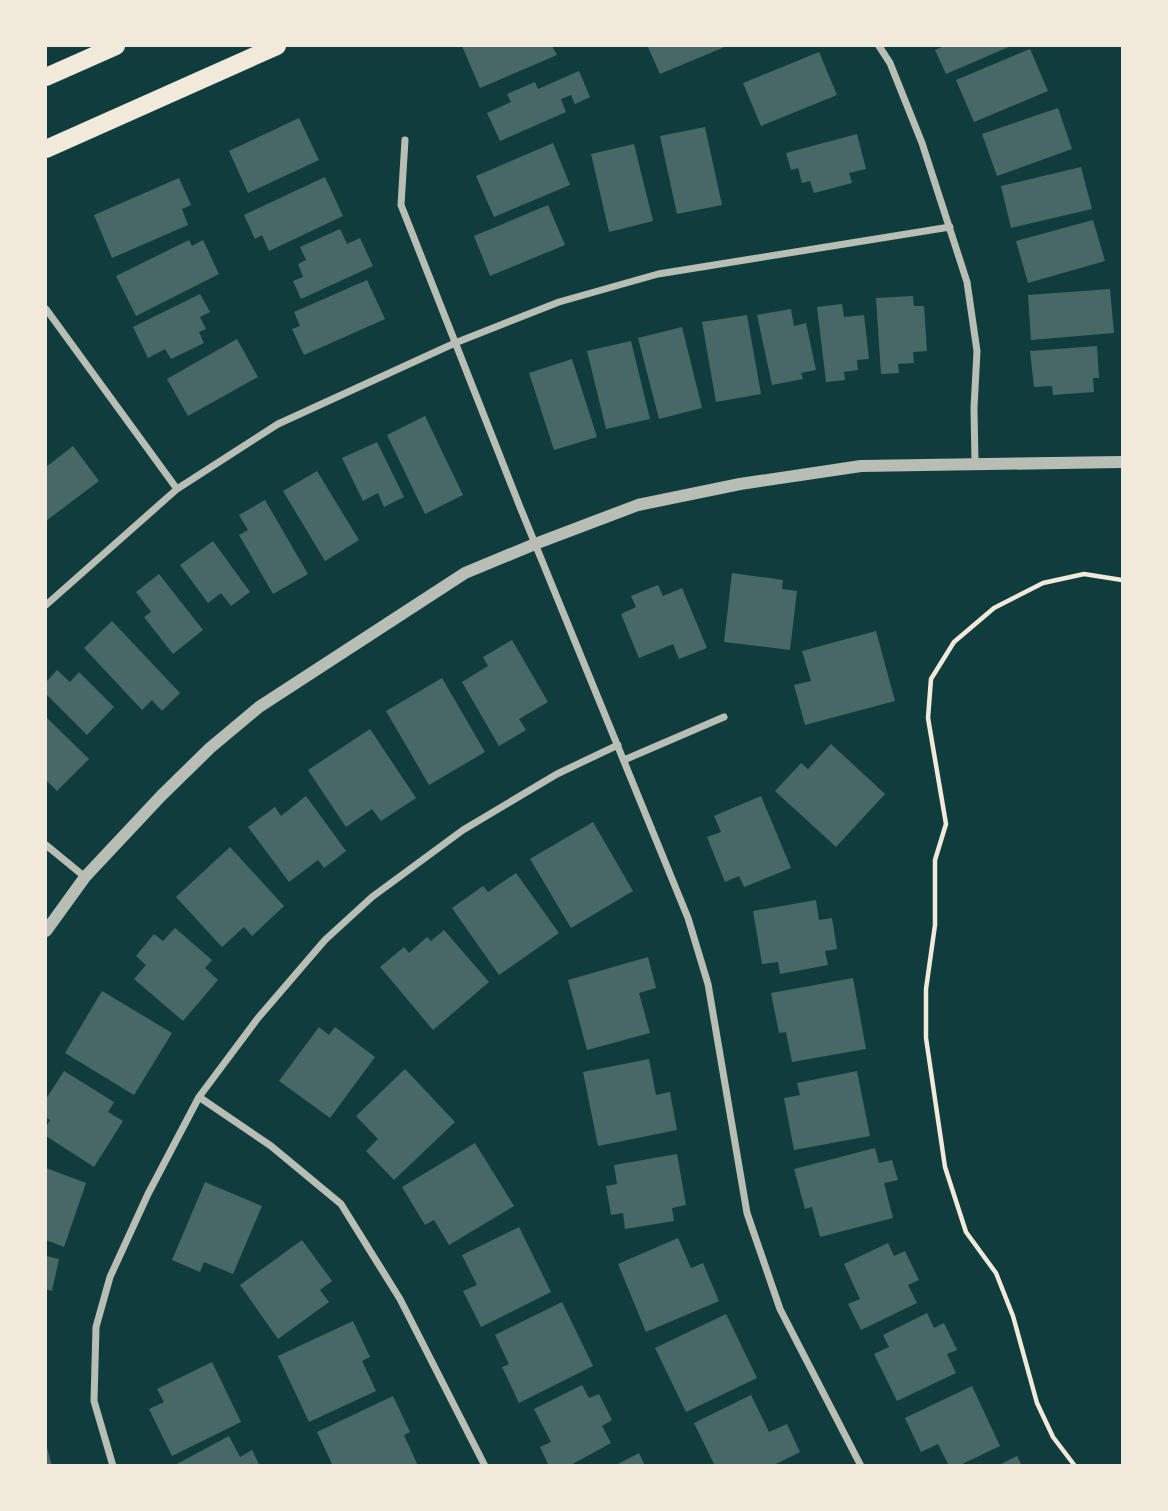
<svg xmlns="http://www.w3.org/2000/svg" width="1168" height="1511" font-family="'Open Sans',sans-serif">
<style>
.building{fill:#486865}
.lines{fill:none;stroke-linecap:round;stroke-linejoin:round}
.path{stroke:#f1e9da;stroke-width:4.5}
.minor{stroke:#b8beb3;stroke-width:7}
.tertiary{stroke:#b8beb3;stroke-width:12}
.primary{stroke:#f1e9da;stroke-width:18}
</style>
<rect width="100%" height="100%" fill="#0f3d3e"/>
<!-- building -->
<path class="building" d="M462 46H552L557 55 480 88Z
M651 46H727L660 74 648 47Z
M944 46H1011L946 74 935 50Z
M1030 49 1048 91 974 122 956 80Z
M819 52 837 95 761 126 743 83Z
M579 71 590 97 575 104 571 95 561 99 566 112 500 141 487 113 511 102 507 94 535 82 538 89Z
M1058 108 1072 149 997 176 982 134Z
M299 118 319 160 248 193 229 151Z
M705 127 722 205 677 214 660 136Z
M857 134 866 169 849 173 852 183 814 193 810 181 802 183 798 168 791 170 786 153Z
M553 143 570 185 494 217 476 176Z
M634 144 653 221 609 232 591 154Z
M1081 167 1092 209 1011 228 1001 186Z
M325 177 343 216 269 251 262 235 255 239 244 215Z
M179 178 191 205 182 209 188 225 112 258 94 215Z
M548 205 565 245 490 276 474 236Z
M1093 220 1105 261 1028 283 1016 241Z
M340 229 347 244 360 238 373 266 301 299 293 281 303 277 298 264 306 260 300 247Z
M189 240 192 246 203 240 219 274 136 316 116 276Z
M367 280 385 319 304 355 292 329 300 326 294 312Z
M1110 289 1114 333 1031 340 1028 295Z
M200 294 210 312 200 317 206 329 199 332 204 343 171 359 165 349 148 358 133 327Z
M913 296 914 306H924L927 351 913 352 914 363 898 364 899 373 881 374 876 298Z
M842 304 844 317 864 315 869 359 857 360 858 370 844 372 845 380 826 382 817 307Z
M791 309 794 326 806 323 816 370 801 373 803 379 772 385 757 315Z
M747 315 761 394 716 402 702 322Z
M682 327 702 408 659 419 638 338Z
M237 339 258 377 188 416 167 379Z
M631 341 650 419 606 429 587 351Z
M1097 346 1099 378H1093L1094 392 1053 395 1052 386 1034 387 1030 351Z
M572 359 597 437 554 450 529 373Z
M425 416 463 495 425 514 387 435Z
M377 442 404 497 384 507 378 493 363 501 342 458Z
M73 446 99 481 46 521V467Z
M317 471 359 540 325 561 283 491Z
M265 500 308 574 273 594 239 535 248 530 239 515Z
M213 541 250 592 231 606 221 593 208 603 180 565Z
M732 573 783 580 782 589 797 591 790 650 724 642Z
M159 574 203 630 173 654 144 617 151 612 136 592Z
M658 585 663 596 682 588 707 648 679 659 673 644 639 658 621 614 636 607 631 596Z
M112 621 180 693 162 711 152 700 142 710 84 648Z
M876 631 895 701 805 725 794 685 811 681 802 651Z
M512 640 548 702 519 719 526 730 499 746 462 682 488 666 483 657Z
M57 670 70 682 79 672 114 707 87 735 46 694V682Z
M442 678 485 752 429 785 386 711Z
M46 717 89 759 57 791 46 780Z
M370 729 416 798 381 821 372 809 346 827 308 770Z
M831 744 885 794 836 847 775 791 801 763 808 769Z
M306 796 346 851 324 868 318 860 289 882 248 827 275 807 281 816Z
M761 796 791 868 744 887 739 876 725 882 707 837 721 832 714 816Z
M593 822 633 891 571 928 530 859Z
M230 847 284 906 252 936 244 927 222 947 176 897Z
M516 873 559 933 499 975 452 908 483 886 488 892Z
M816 900 819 920 832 918 837 949 825 951 828 965 780 974 778 962 762 964 753 911Z
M175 928 212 960 205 968 218 980 183 1021 134 979 146 965 136 956 154 934 163 941Z
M444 930 489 982 433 1030 380 967 404 947 409 953 427 937 431 941Z
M648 957 656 988 639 993 650 1033 587 1050 568 980Z
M853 978 866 1049 792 1062 786 1032 779 1033 771 993Z
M102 991 172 1033 134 1095 65 1053Z
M319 1027 329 1035 335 1027 375 1057 330 1118 279 1081Z
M649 1059 656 1095 670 1092 677 1130 598 1146 583 1072Z
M405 1069 455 1122 394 1180 366 1151 378 1139 356 1116Z
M64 1071 114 1102 108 1112 123 1121 94 1167 46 1136V1127L50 1120 46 1117V1099Z
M857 1071 870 1136 794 1150 784 1098 800 1095 797 1083Z
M475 1143 514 1206 449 1245 434 1220 425 1225 402 1187Z
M875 1148 879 1163 892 1160 898 1180 884 1183 893 1218 820 1237 812 1207 805 1209 794 1169Z
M677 1154 686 1205 672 1208 674 1221 625 1229 623 1213 611 1215 606 1186 617 1184 614 1165Z
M46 1168 86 1183 64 1247 46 1240Z
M205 1182 262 1206 233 1274 204 1262 200 1272 172 1260Z
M519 1227 551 1292 481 1327 463 1291 477 1285 462 1255Z
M678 1238 691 1268 703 1263 719 1301 646 1332 618 1264Z
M302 1240 332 1281 320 1290 329 1302 278 1339 240 1285Z
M888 1243 894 1256 905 1251 919 1280 908 1285 917 1303 861 1330 848 1304 860 1299 844 1264Z
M46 1256 59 1259 52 1291 46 1289Z
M562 1302 593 1366 519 1403 502 1367 509 1364 495 1335Z
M927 1313 934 1328 944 1323 957 1350 947 1354 956 1373 897 1401 874 1354 889 1347 883 1335Z
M726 1314 757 1378 686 1412 655 1348Z
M353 1321 370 1357 362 1361 376 1391 309 1422 278 1356Z
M212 1362 241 1422 172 1456 149 1409 164 1402 157 1389Z
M582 1385 589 1398 599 1394 612 1420 602 1426 611 1443 569 1466H549L540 1447 551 1442 534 1409Z
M972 1386 1000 1446 958 1466H949L938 1444 921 1452 905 1418Z
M751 1395 769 1432 787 1424 800 1452 772 1466H715L694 1423Z
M393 1396 410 1432 404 1435 418 1466H333L317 1432Z
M229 1436 240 1457 252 1450 260 1466H173Z
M46 1444 52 1466H46Z
M639 1453 645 1466H614Z
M1017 1456 1022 1466H997Z"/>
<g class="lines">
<!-- path -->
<path class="path" d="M1075 1466 1053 1437 1037 1403 1013 1316 996 1273 966 1232 945 1167 926 1038V989L935 925V860L946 824 928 718 931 679 954 642 994 608 1043 583 1084 574 1122 580"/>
<!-- minor -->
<path class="minor" d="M879 46 890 63 922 143 967 282 977 351 974 408 975 463
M405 140 401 205 520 507 688 918 708 984 747 1213 780 1309 861 1466
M46 309 177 489
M46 605 177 489 278 424 455 343 559 302 658 274 950 227
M624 760 724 717
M46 845 85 877
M199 1097 271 1146 341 1204 400 1299 485 1466
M113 1466 94 1401 96 1327 110 1277 148 1194 199 1097 258 1018 325 940 372 897 463 830 557 774 618 745"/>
<!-- tertiary -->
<path class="tertiary" d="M46 931 85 877 161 796 210 748 259 707 465 573 535 544 638 505 740 484 861 466 1122 462"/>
<!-- primary -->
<path class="primary" d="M46 77 116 46
M46 149 277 46"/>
</g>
<!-- border -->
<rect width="1168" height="1511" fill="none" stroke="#f1e9da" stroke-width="94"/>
</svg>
